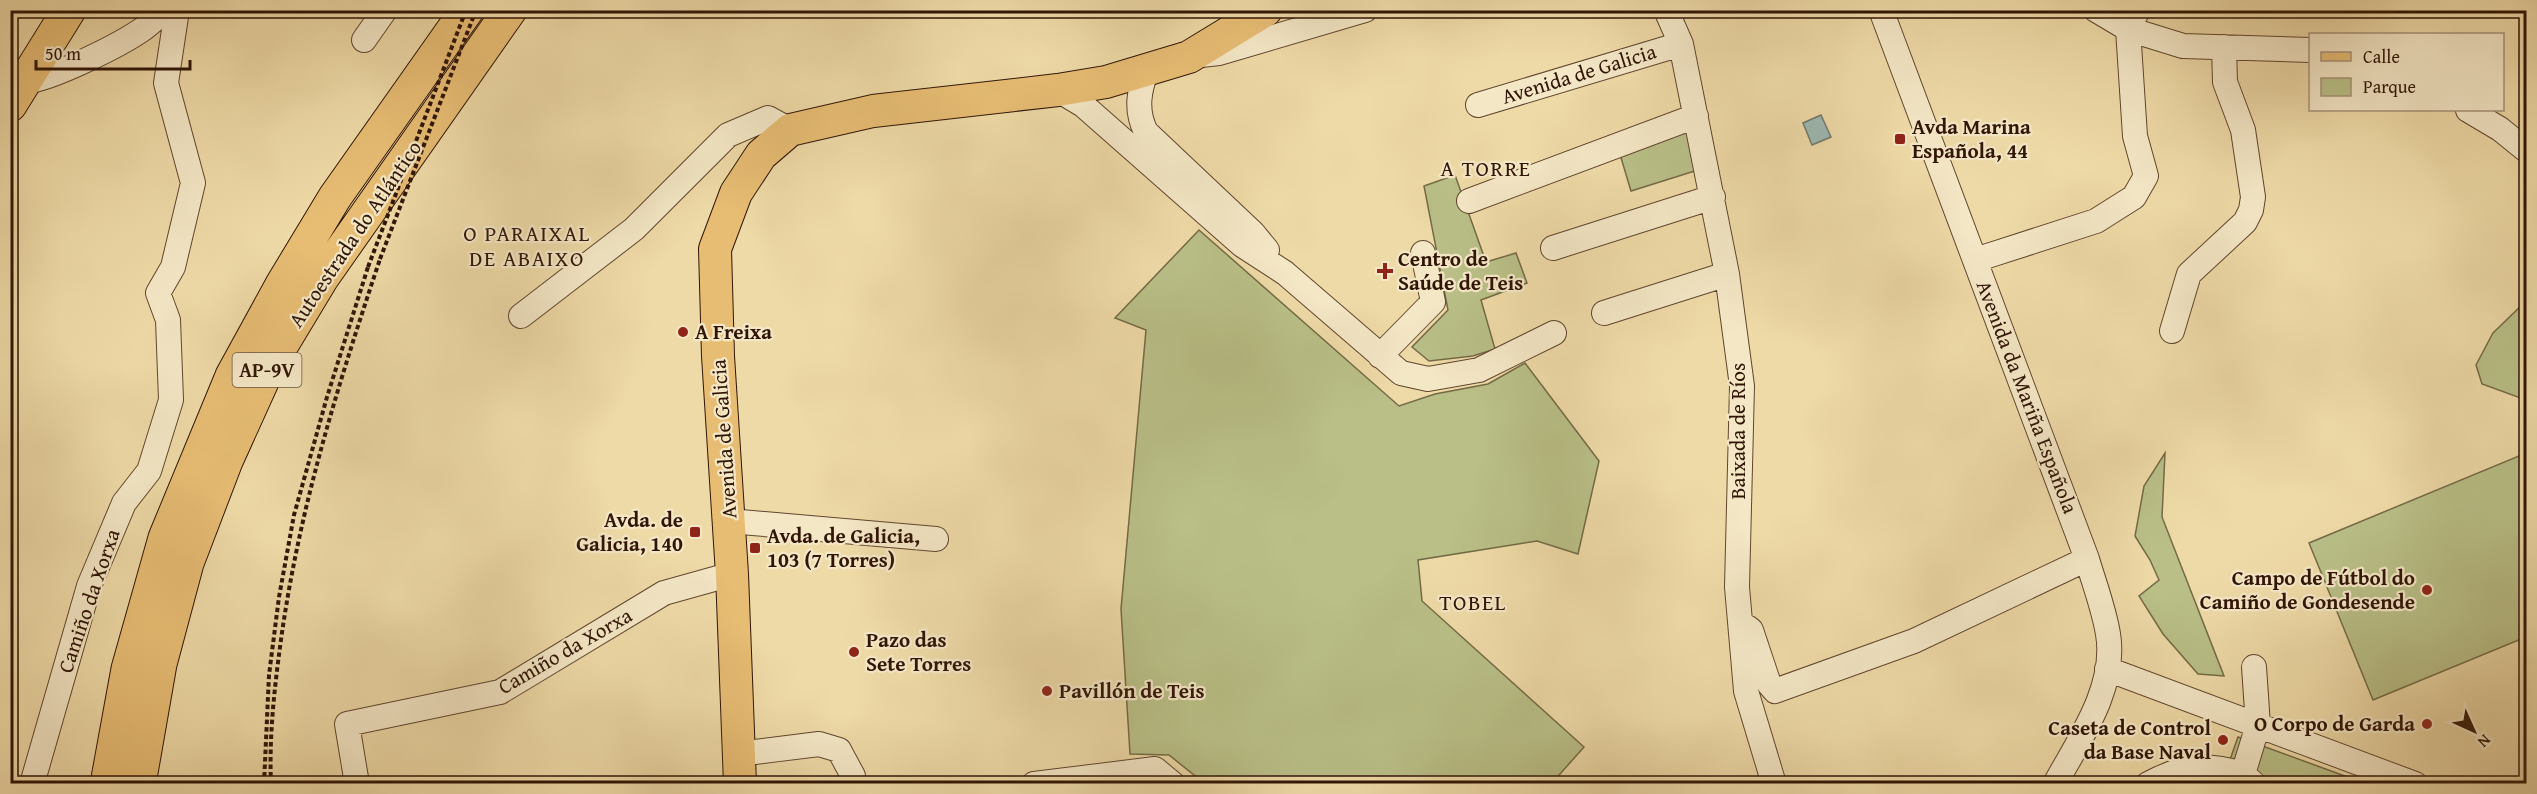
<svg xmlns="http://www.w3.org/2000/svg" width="2537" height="794" font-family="'Gentium Book Plus',serif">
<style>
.green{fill:#b9bf87;stroke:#746a46;stroke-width:1.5}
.water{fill:#9db8b2;stroke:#71776d;stroke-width:1.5}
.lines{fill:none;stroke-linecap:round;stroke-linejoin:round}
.minor-casing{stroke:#60462e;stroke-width:26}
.major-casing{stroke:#301506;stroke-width:34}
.highway-casing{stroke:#301506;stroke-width:35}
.path{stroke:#301506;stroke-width:4;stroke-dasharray:4.5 3;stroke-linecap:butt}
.minor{stroke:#f4e7c6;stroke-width:24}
.major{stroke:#e7bd74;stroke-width:32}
.highway{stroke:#e7bd74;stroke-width:33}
.path-bridge{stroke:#301506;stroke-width:4;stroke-dasharray:4.5 3;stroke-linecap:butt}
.poi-dot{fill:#8f2418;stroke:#f4e7c6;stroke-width:2}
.labels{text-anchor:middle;stroke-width:4.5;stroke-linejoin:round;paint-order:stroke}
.shield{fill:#f4e7c6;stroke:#6b5440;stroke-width:1.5}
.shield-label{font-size:20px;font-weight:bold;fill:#301506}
.street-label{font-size:21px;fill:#301506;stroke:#f4e7c6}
.poi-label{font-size:21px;font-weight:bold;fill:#301506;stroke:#f4e7c6;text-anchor:start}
.neighbourhood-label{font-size:22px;letter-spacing:1.5px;fill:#301506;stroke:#f4e7c6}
</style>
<rect width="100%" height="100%" fill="#eedaa7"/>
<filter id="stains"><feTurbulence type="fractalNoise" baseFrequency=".00333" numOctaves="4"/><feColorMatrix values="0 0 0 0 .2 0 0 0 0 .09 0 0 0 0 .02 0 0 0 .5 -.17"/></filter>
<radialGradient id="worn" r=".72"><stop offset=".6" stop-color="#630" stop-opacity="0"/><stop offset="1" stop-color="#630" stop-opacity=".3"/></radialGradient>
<!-- green -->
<path class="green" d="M1686 130 1698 170 1631 191 1619 151Z
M1455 175 1486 262 1516 253 1527 283 1481 300 1495 349 1473 356 1429 361 1412 347 1448 310 1424 186Z
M1199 230 1399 406 1435 394 1488 384 1525 363 1599 461 1578 554 1537 541 1418 560 1422 601 1584 747 1552 783H1204L1169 755 1130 754 1121 609 1146 330 1115 318Z
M2526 301V400L2482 384 2476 365 2493 333Z
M2165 453 2162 517 2224 676 2198 674 2163 634 2139 596 2159 580 2150 560 2135 536 2144 486Z
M2526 453V637L2373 700 2309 543Z
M2238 737 2364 783 2160 784 2225 774Z"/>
<!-- water -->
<path class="water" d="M1821 115 1831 137 1812 145 1803 123Z"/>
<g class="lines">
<defs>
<path id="minor" d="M1666 10 1681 44 1727 274 1742 386 1737 587 1746 691 1774 784
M1881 10 2087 559C2094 583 2104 609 2108 634 2117 687 2079 740 2055 784
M2096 10 2128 29 2183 46 2310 50
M364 40 385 10
M1201 55 1219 53 1365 10
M1147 69C1139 91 1135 110 1146 132L1253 233 1267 250
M16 82C38 87 119 45 140 31 149 25 157 17 165 10
M1058 90 1083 105 1242 245 1285 273 1401 373 1428 379 1479 370 1554 333
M1478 105 1681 44
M2468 110 2500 129 2526 150
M1469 201 1696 116
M1553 248 1713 197
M1975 260 2096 221 2134 197 2146 176 2135 136 2128 29 2138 10
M1604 313 1727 274
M521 316 634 229 728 135 768 118 790 130
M2172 331 2189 274 2245 222 2251 210 2253 197 2243 130 2225 82 2224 47
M1380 356 1433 302 1423 253
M729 521 936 539
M1747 627 1751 630 1769 684 1775 691 1914 641 2087 559
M2254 667 2258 725 2243 774 2254 784
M2107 669 2415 784
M738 754 819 744 839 750 853 776 854 784
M32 784 89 586 124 503 149 471 171 400 168 320 158 293 173 267 193 183 166 83 177 10
M357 784 347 724 500 692 664 593 732 574
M1034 784 1155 769 1173 784
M2148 784C2184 765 2204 763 2243 774"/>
<path id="major" d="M740 784 732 574 718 356 715 249 736 193 761 155 790 130 873 111 1058 90 1106 82 1189 57 1266 10"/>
<path id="highway" d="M10 105 69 10
M107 784 128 669 165 538 232 376 283 283 335 197 467 10
M139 784 160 664 187 563 226 461 269 366 322 278 510 10"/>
</defs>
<!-- minor casing -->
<use href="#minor" class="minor-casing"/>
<!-- major casing -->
<use href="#major" class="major-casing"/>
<!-- highway casing -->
<use href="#highway" class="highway-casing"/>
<!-- path -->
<path class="path" d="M264 784 269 675 279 597 294 515 327 397 368 267
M271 784C269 738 274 692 280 647 298 512 337 388 380 259"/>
<!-- minor -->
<use href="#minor" class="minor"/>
<!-- major -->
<use href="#major" class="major"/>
<!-- highway -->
<use href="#highway" class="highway"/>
<!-- path-bridge -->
<path class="path-bridge" d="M380 259 476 10
M368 267 466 10"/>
</g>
<!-- markers -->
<g class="poi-dot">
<rect x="1894" y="133" width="12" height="12" rx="3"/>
<path d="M1382 262h6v6h6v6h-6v6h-6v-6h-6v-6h6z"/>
<circle cx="683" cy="332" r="6"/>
<rect x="689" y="526" width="12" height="12" rx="3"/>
<rect x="749" y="542" width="12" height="12" rx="3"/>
<circle cx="2427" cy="590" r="6"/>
<circle cx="854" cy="652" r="6"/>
<circle cx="1047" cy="691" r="6"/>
<circle cx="2427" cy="724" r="6"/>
<circle cx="2223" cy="740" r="6"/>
</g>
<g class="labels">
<!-- shield labels -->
<rect class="shield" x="232.5" y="353" width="69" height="34" rx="4.5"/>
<g class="shield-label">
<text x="267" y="377">AP-9V</text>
</g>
<!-- street labels -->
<g class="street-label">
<text transform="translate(1579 74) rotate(-17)" y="7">Avenida de Galicia</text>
<text transform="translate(355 234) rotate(-56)" y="7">Autoestrada do Atlántico</text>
<text transform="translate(2027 397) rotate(69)" y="7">Avenida da Mariña Española</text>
<text transform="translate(1738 431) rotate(-90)" y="7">Baixada de Ríos</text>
<text transform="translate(724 439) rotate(-94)" y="7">Avenida de Galicia</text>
<text transform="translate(89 601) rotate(-71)" y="7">Camiño da Xorxa</text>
<text transform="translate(565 651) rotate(-30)" y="7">Camiño da Xorxa</text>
</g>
<!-- poi labels -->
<g class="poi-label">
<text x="1912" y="134">Avda Marina<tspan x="1912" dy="24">Española, 44</tspan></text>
<text x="1398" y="266">Centro de<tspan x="1398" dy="24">Saúde de Teis</tspan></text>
<text x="695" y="339">A Freixa</text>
<text x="683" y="527" text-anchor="end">Avda. de<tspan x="683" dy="24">Galicia, 140</tspan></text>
<text x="767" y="543">Avda. de Galicia,<tspan x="767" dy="24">103 (7 Torres)</tspan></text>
<text x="2415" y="585" text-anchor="end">Campo de Fútbol do<tspan x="2415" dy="24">Camiño de Gondesende</tspan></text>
<text x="866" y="647">Pazo das<tspan x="866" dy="24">Sete Torres</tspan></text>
<text x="1059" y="698">Pavillón de Teis</text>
<text x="2415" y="731" text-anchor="end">O Corpo de Garda</text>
<text x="2211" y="735" text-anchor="end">Caseta de Control<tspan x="2211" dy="24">da Base Naval</tspan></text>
</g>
<!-- neighbourhood labels -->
<g class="neighbourhood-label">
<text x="1486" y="176">A TORRE</text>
<text x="527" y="241">O PARAIXAL<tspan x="527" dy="25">DE ABAIXO</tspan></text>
<text x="1473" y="610">TOBEL</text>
</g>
</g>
<!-- margin -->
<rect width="2537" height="794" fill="none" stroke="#eedaa7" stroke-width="36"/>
<rect x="12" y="12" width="2513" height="770" fill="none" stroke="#301506" stroke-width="3"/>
<rect x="18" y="18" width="2501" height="758" fill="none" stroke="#301506" stroke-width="1.5"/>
<!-- legend -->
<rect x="2309" y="33" width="195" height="78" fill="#f4e7c6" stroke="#a69379" stroke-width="1.5"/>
<rect x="2321" y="52" width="30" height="9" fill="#e7bd74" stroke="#a69379" stroke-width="1.5"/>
<text x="2363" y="63" font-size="18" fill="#301506">Calle</text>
<rect x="2321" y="78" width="30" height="18" fill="#b9bf87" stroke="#a69379" stroke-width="1.5"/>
<text x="2363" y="93" font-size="18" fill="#301506">Parque</text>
<!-- north arrow -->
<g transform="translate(2474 731) rotate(135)" stroke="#f4e7c6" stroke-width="4.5" paint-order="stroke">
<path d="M0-4.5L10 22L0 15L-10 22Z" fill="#301506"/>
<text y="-9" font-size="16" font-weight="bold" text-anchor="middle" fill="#301506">N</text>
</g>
<!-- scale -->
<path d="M36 60v9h154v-9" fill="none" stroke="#301506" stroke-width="3"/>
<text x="45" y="60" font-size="18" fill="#301506" stroke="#f4e7c6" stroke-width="4.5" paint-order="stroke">50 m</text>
<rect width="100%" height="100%" filter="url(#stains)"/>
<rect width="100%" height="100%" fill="url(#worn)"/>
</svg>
